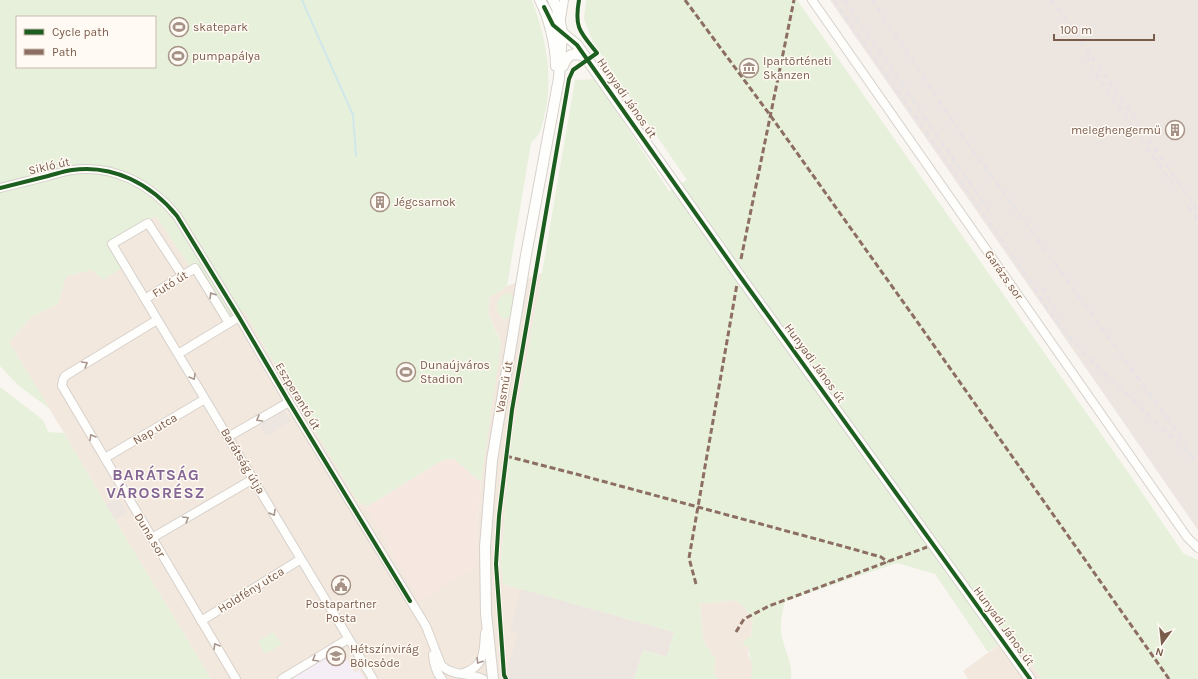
<svg xmlns="http://www.w3.org/2000/svg" width="1198" height="679" font-family="Karla,sans-serif">
<style>
.residential{fill:#f2e8de}
.commercial{fill:#f6e8e1}
.industrial{fill:#ede5e0}
.education{fill:#f6eef6}
.green{fill:#e7f0db;fill-rule:evenodd}
.lines{fill:none;stroke-linecap:round;stroke-linejoin:round}
.stream{stroke:#d0e8ea;stroke-width:2}
.minor-casing{stroke:#d7d1cb;stroke-width:10}
.tertiary-casing{stroke:#d7d1cb;stroke-width:12}
.minor{stroke:#fefefd;stroke-width:8}
.tertiary{stroke:#fefefd;stroke-width:10}
.rail{stroke:#e6e3e7;stroke-width:2;stroke-dasharray:6 4;stroke-linecap:butt}
.quiet{stroke:#8d6e63;stroke-width:3;stroke-dasharray:6 3;stroke-linecap:butt}
.cycleway-casing{stroke:#fffaf3;stroke-width:6}
.cycleway{stroke:#1b5e20;stroke-width:4}
.oneway{stroke:#a8958b}
.labels{text-anchor:middle;stroke-width:3;stroke-linejoin:round;paint-order:stroke}
.poi-label{font-size:12px;fill:#7a5c4d;stroke:#fffaf3;text-anchor:start}
.street-label{font-size:12px;fill:#7a5c4d;stroke:#fffaf3}
.district-label{font-size:16px;font-weight:bold;letter-spacing:1px;fill:#846695;stroke:#fffaf3}
</style>
<rect width="100%" height="100%" fill="#f9f5f0"/>
<!-- residential -->
<path class="residential" d="M156 216 227 322 244 309 263 344 360 505 364 502 366 507 385 537 396 561 476 566 477 522 482 474 500 340 488 313 489 302 490 297 507 286 542 273 509 455 501 562 503 584 565 601 643 650 634 679H211L115 520 64 433 9 342 31 317 58 304 66 276 92 270 109 242Z
M735 600 745 608 753 620 748 654 752 662 753 672 750 679H717L714 672 715 658 703 641 700 602 711 603Z
M1011 636 1042 679H968L963 671Z"/>
<!-- commercial -->
<path class="commercial" d="M454 459 481 482 477 522 476 566 420 601 396 561 385 537 366 507 443 460Z"/>
<!-- industrial -->
<path class="industrial" d="M830 0H1198V530L1099 387Z
M282 407 291 421 266 436 258 422Z
M118 498 127 513 115 520 106 505Z
M521 589 674 632 667 657 643 650 634 679H509L507 671 518 633 510 630Z"/>
<!-- education -->
<path class="education" d="M340 648 355 673 359 670 365 679H288Z"/>
<!-- green -->
<path class="green" d="M0 0H532C546 38 554 77 544 117 541 129 540 135 531 143L507 286 490 297 488 313 501 344 481 482 454 459 443 460 366 507 364 502 360 505 263 344 244 310 227 322 156 216 109 242 124 267 103 280 92 270 66 276 58 304 31 317 9 342 50 409 19 386 0 366ZM17 17H155V67H17Z
M586 0H797L1130 475 1183 553 1198 560V679H1042L1011 636 988 652 935 574 897 563 785 601C783 610 780 620 781 630 782 647 793 661 791 679H750C756 668 748 658 749 647L744 645 743 641 751 636 753 620 745 608 735 600 711 603H700L703 641 715 658 714 672 717 679H634L643 650 667 657 674 632 503 584 501 562 509 455 542 273 575 80 595 79 669 191 687 180 610 68 592 40 584 19Z
M509 293 513 296C514 301 513 306 512 311 507 334 482 300 509 293Z
M0 387 43 420 48 432 64 433 115 520 211 679H0Z
M273 632 282 644 265 654 258 642Z"/>
<g class="lines">
<!-- stream -->
<path class="stream" d="M302 0 353 115 356 156"/>
<defs>
<path id="minor" d="M812 0 1187 537 1198 548
M561 19 564 0
M0 188C16 184 32 180 48 176 56 174 64 171 72 170 113 164 151 184 177 216L239 317 289 402 426 626 441 665C453 677 469 672 483 679
M182 275 148 223 112 244 373 679
M145 299 195 268 229 323
M157 320 65 376 63 380 62 386 236 679
M178 354 239 317
M228 437 289 402
M105 458 205 399
M152 538 253 479
M201 621 301 559
M433 655C434 664 436 673 442 679
M463 673C484 667 484 653 485 633
M282 679 348 639"/>
<path id="tertiary" d="M540 0C549 17 556 46 556 66
M544 7 553 25 577 45 739 275 1030 679
M563 66C567 54 574 52 585 56
M493 679 486 613 485 547 492 460 526 255 559 78 562 32 557 8 553 0"/>
</defs>
<!-- minor casing -->
<use href="#minor" class="minor-casing"/>
<!-- tertiary casing -->
<use href="#tertiary" class="tertiary-casing"/>
<!-- minor -->
<use href="#minor" class="minor"/>
<!-- tertiary -->
<use href="#tertiary" class="tertiary"/>
<!-- rail -->
<path class="rail" d="M834 0 1028 278 1049 311 1071 339 1093 362 1198 462
M844 0 989 211
M872 0 969 145 1188 447
M1051 0 1073 29 1198 211
M1087 55 1092 68 1173 185
M1188 206 1198 221
M1042 288 1059 316"/>
<!-- quiet -->
<path class="quiet" d="M685 0 770 115 916 320 1169 679
M741 259 794 0
M506 456 576 474 842 546 881 557 888 562
M696 584 689 558 737 284
M736 632 744 619 769 606 927 547"/>
<defs>
<path id="cycleway" d="M544 7 553 25 577 45 739 275 1030 679
M0 188C16 184 32 180 48 176 56 174 64 171 72 170 113 164 151 184 177 216L239 317 289 402 410 601
M506 679 504 675 496 564 499 516 512 410 569 79 573 70 597 53C580 32 574 28 579 0"/>
</defs>
<!-- cycleway casing -->
<use href="#cycleway" class="cycleway-casing"/>
<!-- cycleway -->
<use href="#cycleway" class="cycleway"/>
</g>
<!-- one-way arrows -->
<defs><path id="oneway-chevron" d="M-2-3.5L2.5 0L-2 3.5" fill="none" stroke-width="1.6" stroke-linecap="round" stroke-linejoin="round"/></defs>
<g class="oneway">
<use href="#oneway-chevron" transform="translate(212 295) rotate(-122)"/>
<use href="#oneway-chevron" transform="translate(85 364) rotate(-31)"/>
<use href="#oneway-chevron" transform="translate(193 377) rotate(59)"/>
<use href="#oneway-chevron" transform="translate(259 419) rotate(150)"/>
<use href="#oneway-chevron" transform="translate(92 437) rotate(-121)"/>
<use href="#oneway-chevron" transform="translate(273 513) rotate(59)"/>
<use href="#oneway-chevron" transform="translate(186 519) rotate(-30)"/>
<use href="#oneway-chevron" transform="translate(216 646) rotate(-121)"/>
<use href="#oneway-chevron" transform="translate(315 659) rotate(149)"/>
<use href="#oneway-chevron" transform="translate(479 661) rotate(122)"/>
</g>
<!-- icons -->
<defs>
<symbol id="stadium-ring" viewBox="-11 -11 22 22"><circle r="9.5" fill="#fffaf3" stroke="#a69286" stroke-width="1.5"/><path d="M0-5a6.5 5 0 1 0 0 10a6.5 5 0 1 0 0-10ZM-3.5-1.8h7v3.6h-7Z" fill="#a69286"/></symbol>
<symbol id="museum-ring" viewBox="-11 -11 22 22"><circle r="9.5" fill="#fffaf3" stroke="#a69286" stroke-width="1.5"/><path d="M0-6L6-3V-2H-6V-3ZM-5-1h2V3h-2ZM-1-1h2V3h-2ZM3-1h2V3H3ZM-6 4H6V6H-6Z" fill="#a69286"/></symbol>
<symbol id="building-ring" viewBox="-11 -11 22 22"><circle r="9.5" fill="#fffaf3" stroke="#a69286" stroke-width="1.5"/><path d="M-4-6H4V6H1V3H-1V6H-4ZM-2.5-4.3h1.7v1.8h-1.7ZM.8-4.3h1.7v1.8H.8ZM-2.5-1h1.7V.8h-1.7ZM.8-1h1.7V.8H.8Z" fill="#a69286"/></symbol>
<symbol id="civic-ring" viewBox="-11 -11 22 22"><circle r="9.5" fill="#fffaf3" stroke="#a69286" stroke-width="1.5"/><path d="M-.6-6.5H3V-4.5H.6V-3L4-1V1h2V6H-6V1h2V-1L-.6-3ZM-1.2 2.5V6h2.4V2.5Z" fill="#a69286"/></symbol>
<symbol id="school-ring" viewBox="-11 -11 22 22"><circle r="9.5" fill="#fffaf3" stroke="#a69286" stroke-width="1.5"/><path d="M0-5L7-2L0 1L-7-2ZM-4 1L0 2.5L4 1V4Q0 6-4 4Z" fill="#a69286"/></symbol>
</defs>
<g fill-rule="evenodd">
<use href="#stadium-ring" x="168" y="16" width="22" height="22"/>
<use href="#stadium-ring" x="167" y="45" width="22" height="22"/>
<use href="#museum-ring" x="738" y="57" width="22" height="22"/>
<use href="#building-ring" x="1164" y="119" width="22" height="22"/>
<use href="#building-ring" x="369" y="191" width="22" height="22"/>
<use href="#stadium-ring" x="395" y="361" width="22" height="22"/>
<use href="#civic-ring" x="330" y="574" width="22" height="22"/>
<use href="#school-ring" x="325" y="645" width="22" height="22"/>
</g>
<g class="labels">
<!-- poi labels -->
<g class="poi-label">
<text x="193" y="31">skatepark</text>
<text x="192" y="60">pumpapálya</text>
<text x="763" y="65">Ipartörténeti<tspan x="763" dy="14">Skanzen</tspan></text>
<text x="1161" y="134" text-anchor="end">meleghengermű</text>
<text x="394" y="206">Jégcsarnok</text>
<text x="420" y="369">Dunaújváros<tspan x="420" dy="14">Stadion</tspan></text>
<text x="341" y="608" text-anchor="middle">Postapartner<tspan x="341" dy="14">Posta</tspan></text>
<text x="350" y="653">Hétszínvirág<tspan x="350" dy="14">Bölcsőde</tspan></text>
</g>
<!-- street labels -->
<g class="street-label">
<text transform="translate(627 98) rotate(55)" y="4">Hunyadi János út</text>
<text transform="translate(49 166) rotate(-13)" y="4">Sikló út</text>
<text transform="translate(1004 275) rotate(55)" y="4">Garázs sor</text>
<text transform="translate(170 284) rotate(-32)" y="4">Futó út</text>
<text transform="translate(815 363) rotate(54)" y="4">Hunyadi János út</text>
<text transform="translate(504 387) rotate(-80)" y="4">Vasmű út</text>
<text transform="translate(298 396) rotate(59)" y="4">Eszperantó út</text>
<text transform="translate(155 429) rotate(-31)" y="4">Nap utca</text>
<text transform="translate(243 461) rotate(59)" y="4">Barátság útja</text>
<text transform="translate(150 535) rotate(59)" y="4">Duna sor</text>
<text transform="translate(251 590) rotate(-32)" y="4">Holdfény utca</text>
<text transform="translate(1004 626) rotate(54)" y="4">Hunyadi János út</text>
</g>
<!-- district labels -->
<g class="district-label">
<text x="156" y="480">BARÁTSÁG<tspan x="156" dy="18">VÁROSRÉSZ</tspan></text>
</g>
</g>
<!-- legend -->
<rect x="16" y="16" width="140" height="52" fill="#fffaf3" stroke="#cabbb1"/>
<rect x="24" y="29" width="20" height="6" fill="#1b5e20" stroke="#cabbb1"/>
<text x="52" y="36" font-size="12" fill="#7a5c4d">Cycle path</text>
<rect x="24" y="49" width="20" height="6" fill="#8d6e63" stroke="#cabbb1"/>
<text x="52" y="56" font-size="12" fill="#7a5c4d">Path</text>
<!-- north arrow -->
<g transform="translate(1162 643) rotate(195)" stroke="#fffaf3" stroke-width="3" paint-order="stroke">
<path d="M0-3L7 15L0 10L-7 15Z" fill="#7a5c4d"/>
<text y="-6" font-size="11" font-weight="bold" text-anchor="middle" fill="#7a5c4d">N</text>
</g>
<!-- scale -->
<path d="M1054 34v6h100v-6" fill="none" stroke="#7a5c4d" stroke-width="2"/>
<text x="1060" y="34" font-size="12" fill="#7a5c4d" stroke="#fffaf3" stroke-width="3" paint-order="stroke">100 m</text>
</svg>
